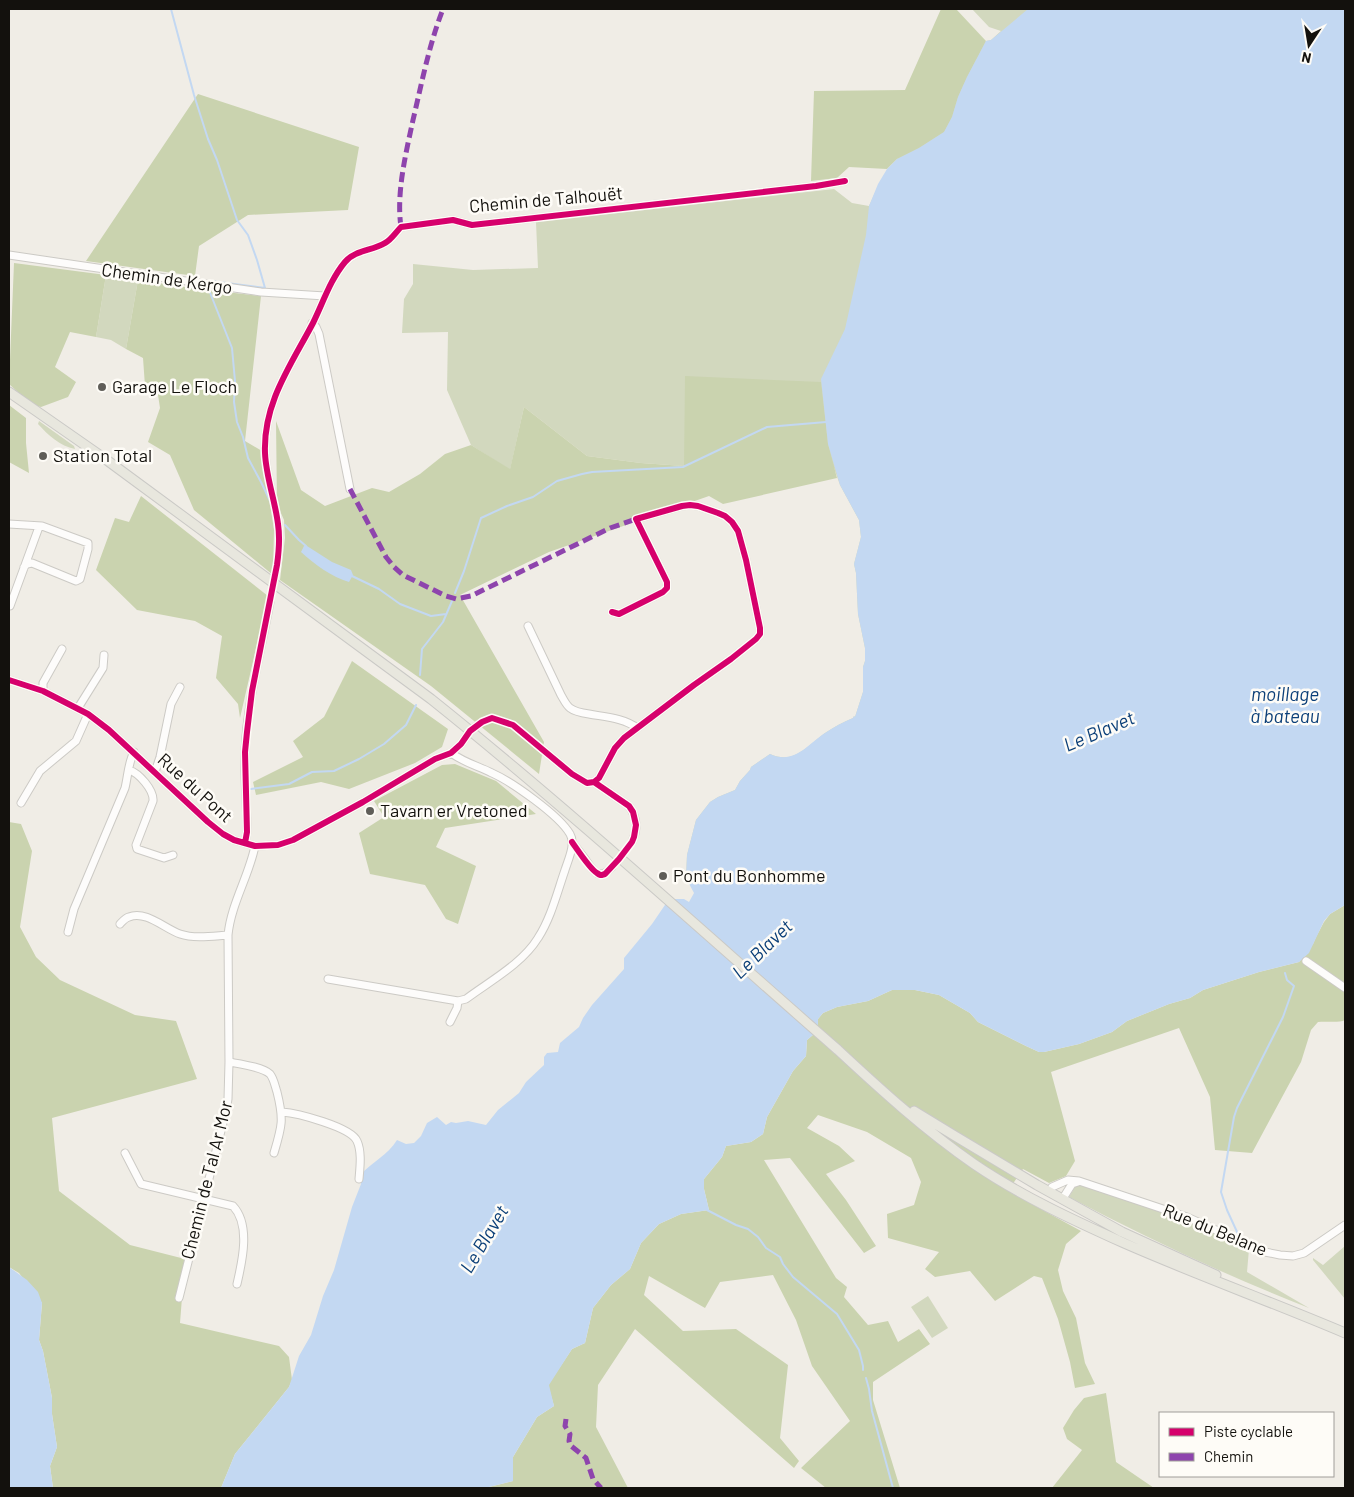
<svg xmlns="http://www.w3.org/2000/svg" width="1354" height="1497" font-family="Barlow,sans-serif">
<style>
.green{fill:#d2d8be}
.forest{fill:#cad3af}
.water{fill:#c3d8f2}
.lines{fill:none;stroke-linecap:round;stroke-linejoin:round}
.stream{stroke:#c3d8f2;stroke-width:2}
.minor-tunnel{stroke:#cfccc5;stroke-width:7;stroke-dasharray:7 3.5;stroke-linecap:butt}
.minor-casing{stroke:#cccac5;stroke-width:9}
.major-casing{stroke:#cac9c6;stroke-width:11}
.minor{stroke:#fdfcfb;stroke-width:7}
.major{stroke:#e8e7de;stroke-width:9}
.quiet{stroke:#8e44ad;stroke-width:5;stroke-dasharray:10 5;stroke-linecap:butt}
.cycleway-casing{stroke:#fefcf7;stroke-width:9}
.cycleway{stroke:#d6006c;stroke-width:6}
.poi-dot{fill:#605e59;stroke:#fefcf7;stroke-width:2}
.labels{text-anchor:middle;stroke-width:5;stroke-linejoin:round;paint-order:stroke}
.street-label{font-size:18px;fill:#13110d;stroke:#fefcf7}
.poi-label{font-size:18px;fill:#13110d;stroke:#fefcf7;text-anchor:start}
.water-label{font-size:19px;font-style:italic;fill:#0b3f78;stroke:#fefcf7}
</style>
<rect width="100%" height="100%" fill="#f0ede6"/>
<!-- green -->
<path class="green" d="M972 9H1345V401L686 878 687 855 696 820 710 802 718 797 735 790 740 781 750 770 751 767 770 754C794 765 807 746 825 733 834 727 843 722 853 718L854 716 855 717 863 692V667L865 661V648L858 614 856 573 854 564 861 537 859 520 840 485 834 468 684 466 641 463 587 456 524 407 510 470 471 445 447 390 448 332 402 333 404 299 413 284V264L473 270 538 268 536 222 834 189 852 203 869 206C877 188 884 173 897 159L986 41 991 40 1001 31 989 27Z
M106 275 138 280 126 349 111 340 96 337Z
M39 421 74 446 75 449C60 446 48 435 38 424Z
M1079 1185 1185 1219 1249 1249 1247 1272 1309 1308C1227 1276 1147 1238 1069 1197L1075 1187Z
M1345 1246V1299L1313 1260V1258L1323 1265Z
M928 1296 948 1328 932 1338 911 1307Z"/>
<!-- forest -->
<path class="forest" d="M941 9H956L986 41 967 77 958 97 952 117 944 132 919 148 897 159 887 169 849 167 837 178 811 181 814 91 905 90Z
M198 94 359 147 348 210 248 215 199 246 195 276 86 261Z
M14 263 106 275 96 337 70 332 55 367 76 382 68 397 41 407 32 405 9 384Z
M138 280 192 288 261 296 245 441 262 451 274 530 273 575 194 510 170 455 148 442 160 408 158 395 145 386 143 358 126 349Z
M685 376 821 382 828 444 837 478 723 504 709 496 549 552 460 595 544 742 539 774 431 686 280 580 285 538 284 520 277 504 276 421 301 490 325 506 372 488 389 492 420 474 445 454 471 445 510 469 524 407 587 456 641 463 684 466Z
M9 405 26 418V443L29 473 9 462Z
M141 496 268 596 240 718 238 704 216 678 222 636 195 621 137 610 96 570 115 518 129 522Z
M352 661 448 729 442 747 415 763 349 789 321 782 256 795 253 782 303 757 293 741 324 717Z
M455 764 496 781 536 814 445 828 436 847 476 866 458 924 446 919 425 885 370 874 359 833 384 817 374 801 442 765Z
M9 822 21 824 32 851 20 927 36 957 60 980 135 1015 176 1021 197 1079 52 1118 59 1191 130 1245 185 1259 180 1323 279 1346 289 1357 292 1380 289 1387 235 1454 221 1488H53L50 1466 57 1447 52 1414V1398L43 1351 39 1340 42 1303 19 1273 9 1267Z
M1345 905V1020C1340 1023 1326 1021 1318 1022L1311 1030 1301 1062 1252 1153 1215 1150 1210 1097 1179 1028 1051 1072 1075 1161 1066 1176 1049 1183 1023 1169 1008 1191 1081 1231 1066 1244 1058 1270 1063 1291 1076 1318 1085 1363 1095 1384 1075 1388 1070 1362 1058 1319 1042 1278 1034 1276 995 1301 970 1271 935 1277 925 1269 939 1252 888 1238 887 1214 914 1205 921 1182 911 1158 867 1132 818 1115 807 1128 839 1146 855 1161 826 1174 846 1200 876 1246 864 1253 790 1158 764 1160 836 1278 847 1287 844 1297 868 1325 888 1321 898 1342 919 1329 930 1344 873 1382V1400L900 1488H826L801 1468 850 1421 812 1366 796 1320 773 1275 720 1282 705 1308 649 1276 644 1295 683 1331 736 1329 788 1365 780 1438 799 1461 794 1468 635 1329 598 1385 596 1427 628 1488H485L513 1481V1457L537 1417 554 1406 548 1385 572 1349 585 1343 593 1308 611 1285 630 1269 641 1243 659 1224 681 1214 709 1210 704 1189V1179L722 1157 726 1146 751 1142 763 1134 767 1117 793 1071 806 1056 807 1040 814 1034 818 1025V1019L823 1013 837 1007 868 1001 892 990H915L939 995 970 1013 978 1022 1026 1046 1039 1052H1044L1079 1044 1112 1032 1127 1021 1169 1004 1190 998 1203 990 1259 972 1299 962 1313 944 1316 937 1324 922 1330 914Z
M1106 1393 1116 1462 1154 1488H1052L1082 1450 1067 1439 1063 1428 1074 1410 1084 1398Z"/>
<!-- water -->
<path class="water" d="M1028 9H1345V905L1330 914 1324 921 1309 953 1299 962 1259 972 1203 990 1190 998 1169 1004 1127 1021 1112 1032 1079 1044 1044 1052H1039L1026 1046 978 1022 970 1013 939 995 915 990H892L868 1001 837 1007 823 1013 818 1019V1025L814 1034 807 1040 806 1056 793 1071 767 1117 763 1134 751 1142 726 1146 722 1157 704 1179V1189L709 1210 681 1214 659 1224 641 1243 630 1269 611 1285 593 1308 585 1343 572 1349 549 1385 554 1406 537 1417 513 1457V1481L485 1488H221L235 1454 289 1387 299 1356 311 1335 323 1296 334 1270 352 1207 361 1184 360 1175C372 1162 388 1155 397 1140L406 1144 414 1143 421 1136 427 1123 437 1117 446 1125 451 1122 456 1123 468 1121 486 1125 498 1110 519 1093 526 1082 544 1065V1057L547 1053 558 1052 560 1043 579 1027 583 1018 592 1005 624 969V958L652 924 667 902 674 899H684L689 902 694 893 686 878 687 855 696 820 710 802 718 797 735 790 740 781 750 770 751 767 770 754C794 765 807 745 825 733 834 727 843 722 853 718L854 716 855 717 863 692V667L865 661V648L858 614 856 573 854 564 861 537 859 520 840 485 828 444 821 379 845 329 866 235 869 206 878 184 887 169 897 159 919 148 944 132 952 117 958 97 967 77 986 41 991 40Z
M307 546 332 562 351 570 353 575 349 582C332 577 314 564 301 552L304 546Z
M9 1267 27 1280 38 1292 42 1303 39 1340 43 1351 52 1398V1414L57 1447 50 1466 53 1488H9Z"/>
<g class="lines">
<!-- stream -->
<path class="stream" d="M171 9 194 95 208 139 217 160 237 220 248 235 257 260 265 288 211 281
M209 290 232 348 235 381 234 402 237 422 243 437 248 458 261 482 271 503
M285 525 299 540 306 546
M352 576 379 589 400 604 431 616 446 614
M455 593 464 571 481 518 507 506 533 497 557 481 582 474 592 472 683 467 767 427 826 422
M420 675 422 649 443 622 452 601
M251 789 289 784 312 772 334 771 359 759 384 744 406 725 416 705
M707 1210 736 1225 748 1229 758 1237 766 1248 780 1257 783 1264 793 1277 837 1314 859 1350 863 1366V1370
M1238 1234 1227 1210 1221 1192 1234 1117 1237 1108 1283 1017 1294 986 1287 980 1285 973
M866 1378 869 1389 872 1411 893 1488"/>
<!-- minor-tunnel -->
<path class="minor-tunnel" d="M270 602 277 565
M612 867 632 842"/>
<defs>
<path id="minor" d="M9 255 261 292 325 296
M312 323 316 327 319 334 350 489
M9 524 42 526 88 543V549L80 579 76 581 32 563 27 564 24 567
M277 565C279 551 280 537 278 524 275 500 266 477 265 453 263 403 291 365 313 323 323 303 330 280 345 262 355 250 372 251 385 243 391 240 396 232 401 227L453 220 472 225 816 186 845 181
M9 606H10L39 527
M528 626 561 695C564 700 566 705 570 708 575 712 582 713 589 714 605 717 624 718 637 728
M9 680 43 691 88 714 109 730 208 822 223 834 234 840 255 846 278 845 293 840 363 802 435 759 451 753 461 744 470 731 482 722 492 718 513 725 572 774 587 783 594 782 629 806C637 817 638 829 632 842
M43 691V683L62 649
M78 708 103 668 104 655
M451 753C465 763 478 766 492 773 512 782 559 815 570 834 576 844 568 860 565 870 557 893 551 918 538 938 522 964 490 981 466 999L458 1001
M129 770C139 773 154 790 153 801L136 845 137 849 164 858 173 855
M155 772 160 757 171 704 180 687
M594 782 599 778 615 748 624 738 694 685 731 659 756 639 760 634V628L746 560 738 531 732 522 725 516 718 513 698 506 690 505 682 506 636 519 667 582V588L663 592 619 614 612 612
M21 803 40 771 76 741 88 714
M572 842C576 848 581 853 585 859 593 870 598 882 612 867
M245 843 247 832C247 806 244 779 245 752 247 702 261 651 270 602
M120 924C122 922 125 918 129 917 146 910 165 929 180 934 195 939 213 936 228 935
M68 932 74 909 125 788C128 776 128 763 134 752
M1306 961 1345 988
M328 979 458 1001
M450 1022 457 1008 458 1001
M229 1062C240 1064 263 1067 270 1074 274 1079 275 1086 277 1092 284 1120 282 1126 274 1153
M282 1112C297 1113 351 1127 357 1141 362 1152 360 1167 359 1179
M125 1153 141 1184 233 1206C251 1225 242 1262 237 1284
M1052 1187 1068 1180 1079 1181 1187 1217 1265 1252 1280 1255 1293 1256 1304 1253 1345 1225
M1065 1195 1072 1184 1078 1182
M179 1298 226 1111 228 1099 229 1062 228 935C231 904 249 876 255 846"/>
<path id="major" d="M9 392 108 461 431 699C571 811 703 932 838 1050 881 1090 925 1130 974 1164 1021 1196 1073 1220 1124 1243 1197 1275 1272 1302 1345 1333
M914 1111 955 1136 1037 1185 1122 1232 1216 1275"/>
</defs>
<!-- minor casing -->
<use href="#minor" class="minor-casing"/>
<!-- major casing -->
<use href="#major" class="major-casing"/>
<!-- minor -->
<use href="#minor" class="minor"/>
<!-- major -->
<use href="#major" class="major"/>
<!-- quiet -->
<path class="quiet" d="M401 227C396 193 406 153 413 120 422 82 429 45 443 9
M350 489 386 557 394 567 403 575 446 596 456 599 471 596 610 528 636 519
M566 1419 565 1426 570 1434 569 1441 570 1445 586 1458 593 1479 601 1488"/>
<defs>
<path id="cycleway" d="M9 680 43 691 88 714 109 730 208 822 223 834 234 840 255 846 278 845 293 840 363 802 435 759 451 753 461 744 470 731 482 722 492 718 513 725 572 774 587 783 594 782 629 806 633 812 636 825 634 837 632 842 619 859 605 874C601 875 601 876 597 873 590 869 577 849 572 842
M594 782 599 778 615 748 624 738 694 685 731 659 756 639 760 634V628L746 560 738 531 732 522 725 516 718 513 698 506 690 505 682 506 636 519 667 582V588L663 592 619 614 612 612
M245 843 247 832 245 752 247 732 252 691 277 565C279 551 280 537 278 524 275 500 266 477 265 453 263 403 291 365 313 323 323 303 330 280 345 262 355 250 372 251 385 243 391 240 396 232 401 227L453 220 472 225 816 186 845 181"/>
</defs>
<!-- cycleway casing -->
<use href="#cycleway" class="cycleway-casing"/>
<!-- cycleway -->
<use href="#cycleway" class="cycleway"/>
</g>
<!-- markers -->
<g class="poi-dot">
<circle cx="102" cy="387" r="5"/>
<circle cx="43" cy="456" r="5"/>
<circle cx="370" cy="811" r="5"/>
<circle cx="663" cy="876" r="5"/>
</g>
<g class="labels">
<!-- street labels -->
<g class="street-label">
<text transform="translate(546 200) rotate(-5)" y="6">Chemin de Talhouët</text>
<text transform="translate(167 279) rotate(8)" y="6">Chemin de Kergo</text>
<text transform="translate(195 788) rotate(42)" y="6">Rue du Pont</text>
<text transform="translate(207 1180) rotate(-76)" y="6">Chemin de Tal Ar Mor</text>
<text transform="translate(1215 1230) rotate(22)" y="6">Rue du Belane</text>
</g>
<!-- poi labels -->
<g class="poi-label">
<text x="112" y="393">Garage Le Floch</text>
<text x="53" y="462">Station Total</text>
<text x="380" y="817">Tavarn er Vretoned</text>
<text x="673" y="882">Pont du Bonhomme</text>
</g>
<!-- water labels -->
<g class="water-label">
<text x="1285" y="701">moillage<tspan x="1285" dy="22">à bateau</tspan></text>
<text transform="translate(1099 731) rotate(-23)" y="7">Le Blavet</text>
<text transform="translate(762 949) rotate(-44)" y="7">Le Blavet</text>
<text transform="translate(484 1239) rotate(-59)" y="7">Le Blavet</text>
</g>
</g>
<!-- border -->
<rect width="1354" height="1497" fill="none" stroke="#13110d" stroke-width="20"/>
<!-- legend -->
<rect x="1159" y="1412" width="175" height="65" fill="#fefcf7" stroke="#a09e99"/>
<rect x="1169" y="1428" width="25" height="8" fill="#d6006c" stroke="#a09e99"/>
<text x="1204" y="1437" font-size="15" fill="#13110d">Piste cyclable</text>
<rect x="1169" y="1453" width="25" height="8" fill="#8e44ad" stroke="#a09e99"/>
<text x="1204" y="1462" font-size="15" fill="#13110d">Chemin</text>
<!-- north arrow -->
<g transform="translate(1309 45) rotate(192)" stroke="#fefcf7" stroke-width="4" paint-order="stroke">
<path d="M0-4L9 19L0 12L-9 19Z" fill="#13110d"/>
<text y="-8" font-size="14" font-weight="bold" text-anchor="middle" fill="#13110d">N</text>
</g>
</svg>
